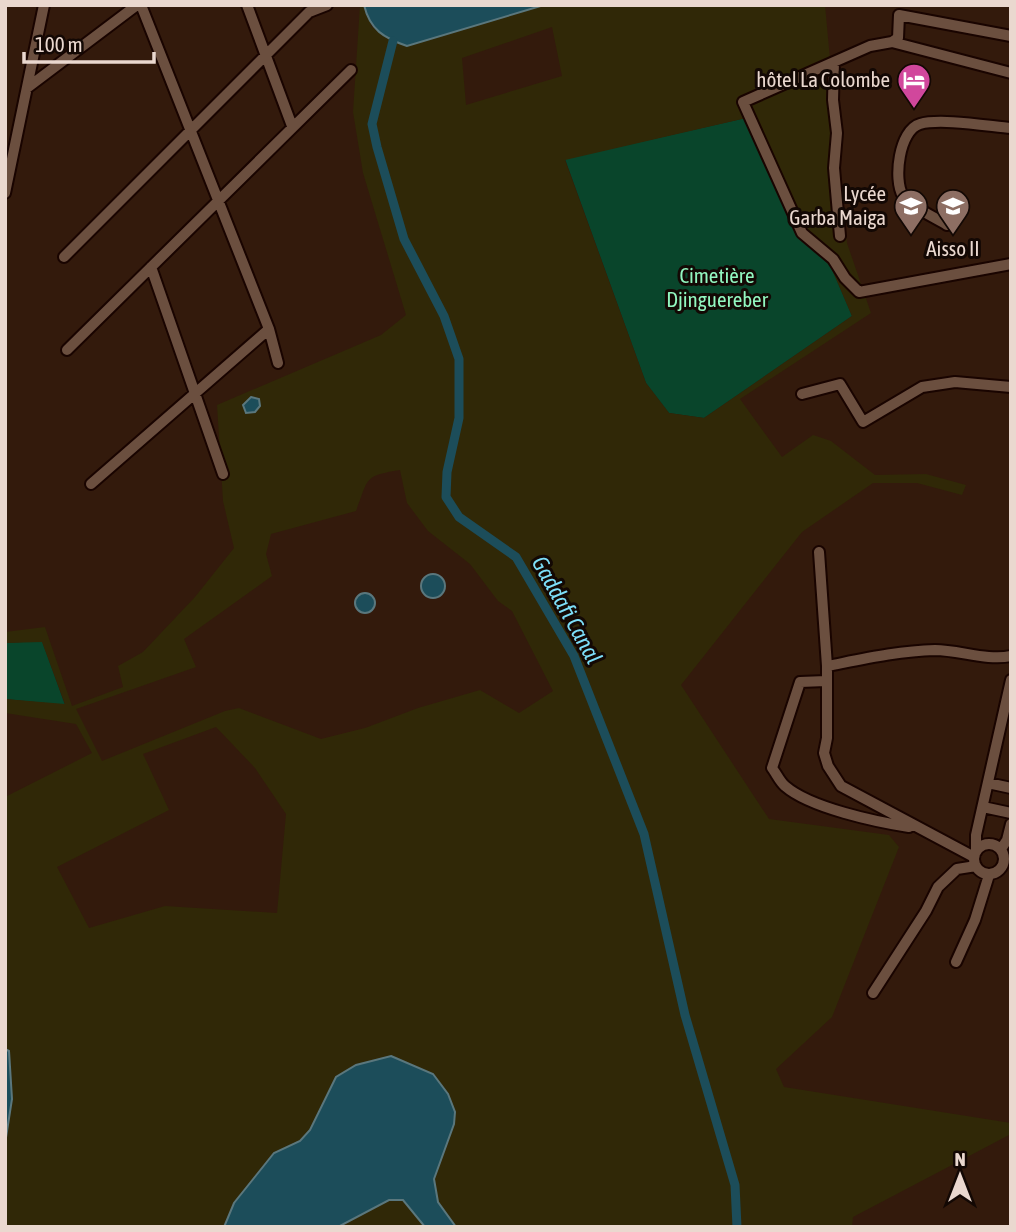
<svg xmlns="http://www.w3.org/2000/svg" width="1016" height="1232" font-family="'Asap Condensed',sans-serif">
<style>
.green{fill:#09452b}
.sand{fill:#302807;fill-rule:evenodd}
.water{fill:#1c4d5a;stroke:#5a777d;stroke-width:2}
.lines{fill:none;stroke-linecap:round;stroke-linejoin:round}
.canal{stroke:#1c4d5a;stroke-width:9}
.minor-casing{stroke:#190400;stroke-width:14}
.minor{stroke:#6b4f3f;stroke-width:10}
.labels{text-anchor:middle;stroke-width:6;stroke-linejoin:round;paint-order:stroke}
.poi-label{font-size:21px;fill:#ead8cf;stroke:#130804;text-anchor:end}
.park-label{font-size:21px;fill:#92f7c0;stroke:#130804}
.water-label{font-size:23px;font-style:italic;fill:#7ddef8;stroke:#130804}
</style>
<rect width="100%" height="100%" fill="#331a0c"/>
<!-- green -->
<path class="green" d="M746 118 798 231 831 267 852 316 704 418 669 413 646 383 565 159Z
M42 641 65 705 5 699V643Z"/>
<!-- sand -->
<path class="sand" d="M360 5H364L372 27 407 46 544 5H825L847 243 871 313 740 399 782 457 813 435 831 441 875 475 926 474 966 485 962 495 917 483H873L802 532 681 685 769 819 889 835 899 847 832 1017 776 1069 784 1087 1011 1123V1134L853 1217 852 1227H456L438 1202 434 1179 454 1124 336 1077 311 1130 300 1141 274 1153 234 1203 224 1227H5V1144L12 1099 9 1051 5 1049V797L92 753 76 724 5 713V699L65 704 42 642 5 643V632L45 627 72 706 123 687 118 666 143 652 195 597 234 548 223 501 217 405 381 335 406 315 363 173 353 112ZM552 27 562 76 466 105 462 58ZM746 118 798 231 831 267 852 316 704 418 669 413 646 383 565 160ZM400 470 407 503 428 531 470 564 498 601 512 611 553 691 519 713 480 690 418 708 365 728 321 739 239 708 225 711 102 761 76 709 196 667 184 639 272 576 266 554 271 534 356 511C369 478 363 476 400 470ZM216 727 255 768 286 814 277 913 165 906 89 928 57 867 169 810 143 754Z
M389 1200H403L425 1227H339Z"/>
<!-- water -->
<path class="water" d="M364 5H544L407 46C384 38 370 30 364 5Z
M251 397 259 399 260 406 255 412 246 413 243 405Z
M421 586a12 12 0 1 1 24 0a12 12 0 1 1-24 0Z
M355 603a10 10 0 1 1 20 0a10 10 0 1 1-20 0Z
M5 1049 9 1051 12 1099 5 1144Z
M391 1056 433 1074 448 1094 455 1112 454 1124 434 1179 438 1202 456 1227H425L403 1200H389L338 1227H224L234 1203 274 1153 300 1141 310 1130 336 1077 356 1065Z"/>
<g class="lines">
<!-- canal -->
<path class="canal" d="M393 41 372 124 377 147 404 239 444 316 459 359V418L447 472 446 497 459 517 516 557 574 656 644 834 685 1015 735 1185 737 1227"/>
<defs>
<path id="minor" d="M141 5 269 329 278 363
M247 5 292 126
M892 42 898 38 899 15 1011 36
M834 62 833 100 837 133 834 168 840 236
M1011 73 892 42 870 46 743 102 802 233 833 259 845 278 859 292 1011 264
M27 88 137 5
M5 193 44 5
M947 225C936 218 910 206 903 196 893 180 899 130 920 124 940 118 988 126 1011 128
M64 257 309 12 327 5
M151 267 223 474
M67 350 351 70
M802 394 840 384 863 422 922 387 955 382 1011 387
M91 484 269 329
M819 552 827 666
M826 681 800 682 772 768C776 773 780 782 785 786 810 808 877 822 909 827
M988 783 1011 788
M983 807 1011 813
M974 859a15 15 0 1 1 30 0a15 15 0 1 1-30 0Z
M1001 849 1007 840 1011 824
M976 852V835L1011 680
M974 857 841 786 828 766 824 753 827 738V666C863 659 898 651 935 650 959 650 987 661 1011 656
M956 962 975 920 989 875
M873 993 926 911 938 887 957 869 976 866"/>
</defs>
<!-- minor casing -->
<use href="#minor" class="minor-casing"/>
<!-- minor -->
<use href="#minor" class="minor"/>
</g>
<!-- icons -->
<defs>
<symbol id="hotel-pin" viewBox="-11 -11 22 30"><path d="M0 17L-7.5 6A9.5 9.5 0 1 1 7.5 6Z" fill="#d1479c" stroke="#130804"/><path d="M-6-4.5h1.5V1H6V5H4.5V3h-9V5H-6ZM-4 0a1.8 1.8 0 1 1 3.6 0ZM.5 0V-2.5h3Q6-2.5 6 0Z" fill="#fff"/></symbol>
<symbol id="school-pin" viewBox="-11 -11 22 30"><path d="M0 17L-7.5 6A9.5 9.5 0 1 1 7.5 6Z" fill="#8d6e63" stroke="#130804"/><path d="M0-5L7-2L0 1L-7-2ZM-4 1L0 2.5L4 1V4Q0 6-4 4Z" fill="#fff"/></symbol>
</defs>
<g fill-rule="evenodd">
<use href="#hotel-pin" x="895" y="61" width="38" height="52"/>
<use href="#school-pin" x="892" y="187" width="38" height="52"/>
<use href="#school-pin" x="934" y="187" width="38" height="52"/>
</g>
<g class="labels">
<!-- poi labels -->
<g class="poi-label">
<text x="890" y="87">hôtel La Colombe</text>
<text x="886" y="201">Lycée<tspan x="886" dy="24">Garba Maiga</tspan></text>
<text x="953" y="256" text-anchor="middle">Aisso II</text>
</g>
<!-- park labels -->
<g class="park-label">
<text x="717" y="283">Cimetière<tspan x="717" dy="24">Djinguereber</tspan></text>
</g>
<!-- water labels -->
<g class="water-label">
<text transform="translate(567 610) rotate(61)" y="8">Gaddafi Canal</text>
</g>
</g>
<!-- border -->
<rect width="1016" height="1232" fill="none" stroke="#ead8cf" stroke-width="14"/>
<!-- north arrow -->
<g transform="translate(960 1176)" stroke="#130804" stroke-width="5" paint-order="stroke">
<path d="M0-5L12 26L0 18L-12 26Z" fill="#ead8cf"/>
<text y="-10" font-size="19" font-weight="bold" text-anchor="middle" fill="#ead8cf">N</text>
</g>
<!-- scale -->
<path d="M24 52v10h130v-10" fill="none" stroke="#ead8cf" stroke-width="3.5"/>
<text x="35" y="52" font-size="21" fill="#ead8cf" stroke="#130804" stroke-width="5" paint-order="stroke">100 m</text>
</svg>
